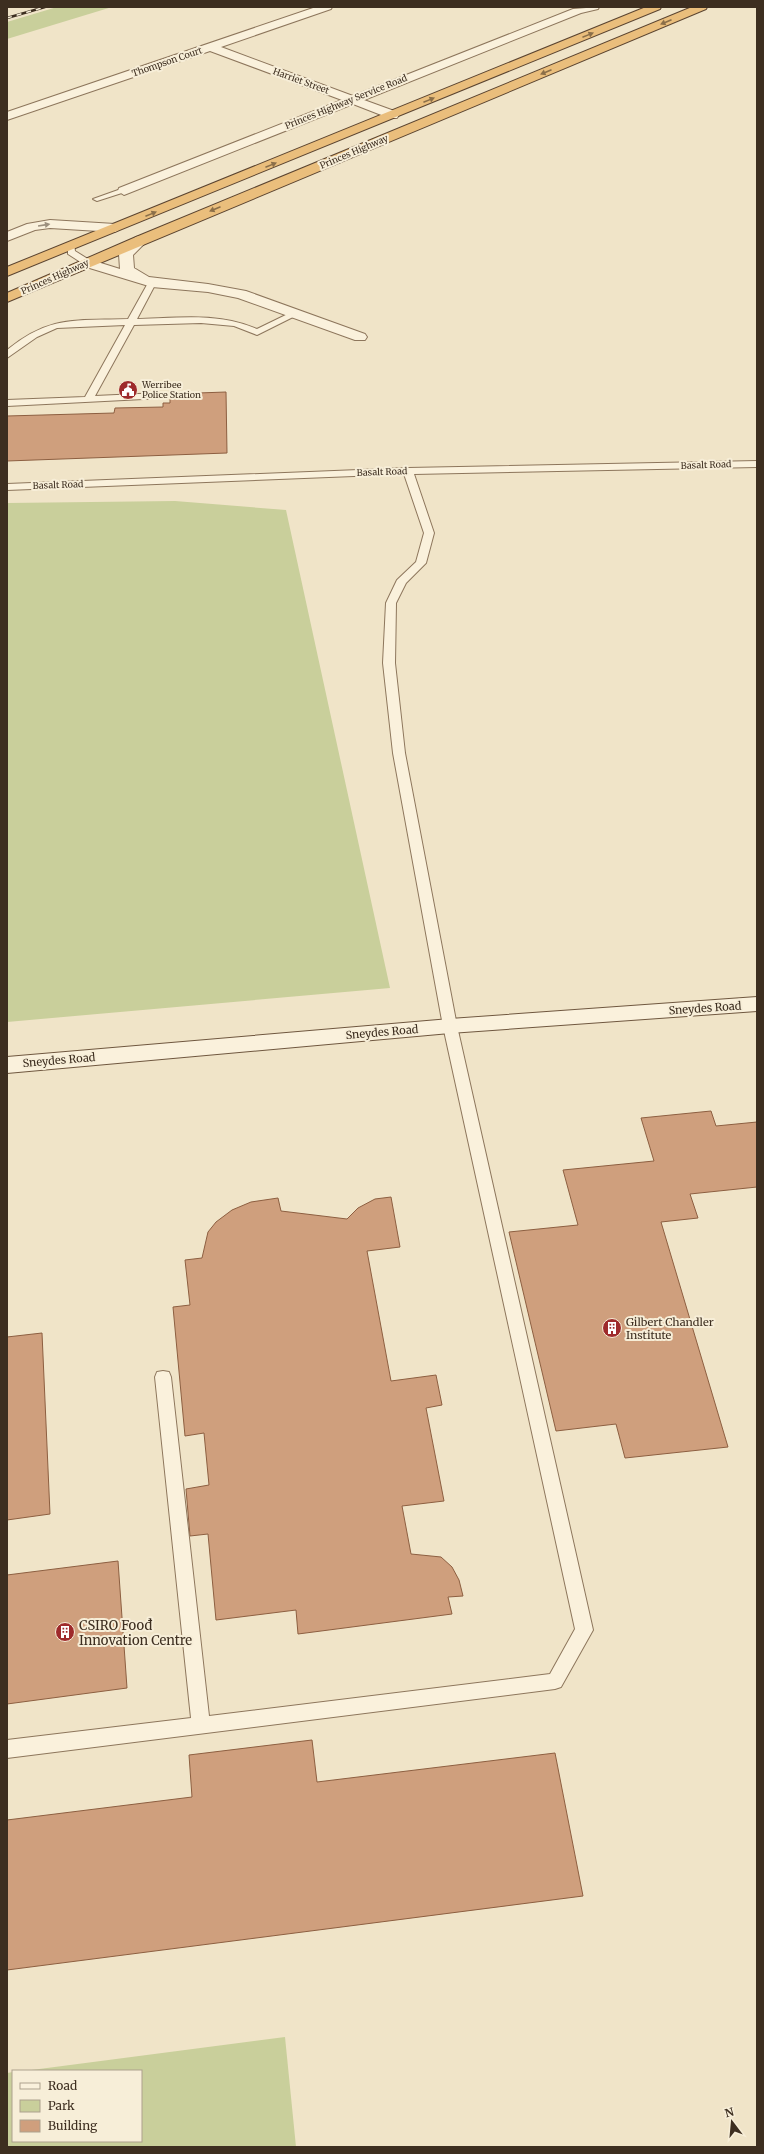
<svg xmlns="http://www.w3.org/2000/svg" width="764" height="2154" font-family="Merriweather,serif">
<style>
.green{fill:#c9cf9b}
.building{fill:#cf9f7d;stroke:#8d5f41}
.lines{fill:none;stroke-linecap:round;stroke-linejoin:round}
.service-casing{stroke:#8d765c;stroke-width:2}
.minor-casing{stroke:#8d765c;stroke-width:2}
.secondary-casing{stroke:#6f573f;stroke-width:2}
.trunk-casing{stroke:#5b4430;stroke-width:2}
.service{fill:#faf1dc;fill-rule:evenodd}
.minor{fill:#faf1dc;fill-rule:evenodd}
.secondary{fill:#faf1dc;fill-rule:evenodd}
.trunk{fill:#eabe7c;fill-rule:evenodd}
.rail-casing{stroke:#3d2e20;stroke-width:2.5}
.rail{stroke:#f7eed8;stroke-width:1.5;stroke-dasharray:5;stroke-linecap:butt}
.oneway{fill:#8b6f49}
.oneway2{fill:#9c907e}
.labels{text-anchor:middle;stroke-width:4;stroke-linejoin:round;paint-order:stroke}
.far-street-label{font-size:9px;fill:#3d2e20;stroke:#f7eed8}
.far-poi-label{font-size:9px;fill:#3d2e20;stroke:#f7eed8;text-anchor:start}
.street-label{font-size:11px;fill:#3d2e20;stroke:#f7eed8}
.poi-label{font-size:11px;fill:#3d2e20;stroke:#f7eed8;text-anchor:start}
.near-poi-label{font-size:13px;fill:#3d2e20;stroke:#f7eed8;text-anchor:start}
</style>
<rect width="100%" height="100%" fill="#f0e4c8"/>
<!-- green -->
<path class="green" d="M57 7H112L7 39V22Z
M175 501 286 510 390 988 7 1022V503Z
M285 2037 296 2147H7V2073L13 2072V2141H141V2071H24Z"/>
<!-- building -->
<path class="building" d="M226 392 227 453 7 461V416L114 413 115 408 163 407V403H170V394Z
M711 1111 716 1126 757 1122V1187L690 1194 698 1218 661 1222 728 1447 625 1458 616 1424 556 1431 509 1232 578 1225 563 1170 654 1161 641 1118Z
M391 1197 400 1247 367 1251 391 1381 436 1375 442 1405 426 1408 444 1501 402 1506 411 1554 441 1557 452 1567 459 1580 463 1596 448 1597 452 1614 298 1634 296 1610 216 1620 208 1534 190 1536 186 1489 209 1485 204 1433 185 1436 173 1307 190 1305 185 1260 202 1258 208 1232 216 1222 232 1210 251 1202 278 1198 281 1211 347 1219 358 1208 375 1199Z
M42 1333 50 1514 7 1520V1337Z
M118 1561 127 1688 7 1704V1575Z
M312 1740 317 1782 555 1753 583 1896 7 1970V1820L192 1797 189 1755Z"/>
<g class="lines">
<defs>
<path id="service" d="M121 189 128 191 97 201 93 199Z
M68 244H74L75 251 91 261V265H85L68 254Z
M152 280 156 283 137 319C177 318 219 312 257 329L294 311 297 310 301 313 257 335 234 326 201 323 134 325 95 396 160 393 163 394V398L7 406V400L85 397 125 325 57 328 37 337 7 358V350C50 315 75 321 128 319L148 283Z
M757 461V467L414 474 434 533 426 563 406 583 396 603 395 663 405 753 457 1026 593 1630 561 1687 555 1689 7 1758V1740L191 1718 155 1377 157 1372 163 1371 169 1372 171 1377 209 1716 550 1674 575 1629 443 1026 393 753 383 663 386 603 397 580 416 562 424 533 404 474 7 490V484L408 468Z"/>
<path id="minor" d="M316 7H332L331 9 221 47 353 96 573 9 599 7 598 9 581 13 364 100 397 112 399 115 397 118H389L353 104 124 195 118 191 119 188 342 100 210 51 7 120V112Z
M50 220 115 224 122 228 115 232 50 228 35 230 7 241V232L27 224Z
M141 236 148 240 133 255 134 268 149 277 208 284 246 291 365 334 367 337 365 340H355L238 298 208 292 152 287 83 266 81 263 88 259 120 269 119 254 136 237Z"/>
<path id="secondary" d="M757 997V1011L450 1033 7 1073V1057L450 1019Z"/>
<path id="trunk" d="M646 7H661L660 9 7 276V267Z
M692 7H707L706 9 7 302V293L136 237Z"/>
</defs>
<!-- service casing -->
<use href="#service" class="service-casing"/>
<!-- minor casing -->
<use href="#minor" class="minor-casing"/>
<!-- secondary casing -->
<use href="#secondary" class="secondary-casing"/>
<!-- trunk casing -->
<use href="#trunk" class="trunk-casing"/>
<!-- service -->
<use href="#service" class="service"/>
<!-- minor -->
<use href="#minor" class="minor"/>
<!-- secondary -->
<use href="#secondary" class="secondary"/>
<!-- trunk -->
<use href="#trunk" class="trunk"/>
<defs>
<path id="rail" d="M7 18 45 7"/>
</defs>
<!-- rail casing -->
<use href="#rail" class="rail-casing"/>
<!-- rail -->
<use href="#rail" class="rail"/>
</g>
<!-- one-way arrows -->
<defs><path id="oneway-solid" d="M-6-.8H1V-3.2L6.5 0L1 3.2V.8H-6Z"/></defs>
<g class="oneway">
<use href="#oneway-solid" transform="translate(666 22) rotate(157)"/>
<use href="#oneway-solid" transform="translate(588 35) rotate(-22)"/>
<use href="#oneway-solid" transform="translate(546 72) rotate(157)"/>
<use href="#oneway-solid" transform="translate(429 100) rotate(-22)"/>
<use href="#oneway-solid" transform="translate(271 165) rotate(-22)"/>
<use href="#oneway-solid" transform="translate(215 209) rotate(157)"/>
<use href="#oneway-solid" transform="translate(151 214) rotate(-22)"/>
</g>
<use class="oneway2" href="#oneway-solid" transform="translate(44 225) rotate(-9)"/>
<!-- icons -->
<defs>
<symbol id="civic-disc" viewBox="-11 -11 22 22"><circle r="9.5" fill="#9e2a2b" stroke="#f7eed8"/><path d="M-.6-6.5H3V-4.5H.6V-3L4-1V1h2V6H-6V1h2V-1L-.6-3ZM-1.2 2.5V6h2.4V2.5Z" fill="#fff"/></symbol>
<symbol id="building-disc" viewBox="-11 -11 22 22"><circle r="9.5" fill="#9e2a2b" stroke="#f7eed8"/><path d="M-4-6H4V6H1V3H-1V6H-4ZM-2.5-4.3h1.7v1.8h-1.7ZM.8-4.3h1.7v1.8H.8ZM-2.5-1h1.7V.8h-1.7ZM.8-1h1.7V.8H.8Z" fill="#fff"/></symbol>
</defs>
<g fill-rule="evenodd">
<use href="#civic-disc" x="117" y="379" width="22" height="22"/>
<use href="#building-disc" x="601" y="1317" width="22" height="22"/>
<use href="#building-disc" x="54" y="1621" width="22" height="22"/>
</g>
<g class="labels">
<!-- far-street labels -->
<g class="far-street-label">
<text transform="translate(167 62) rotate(-19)" y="3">Thompson Court</text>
<text transform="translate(301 81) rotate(20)" y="3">Harriet Street</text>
<text transform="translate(346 102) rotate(-22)" y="3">Princes Highway Service Road</text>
<text transform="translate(354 152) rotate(-23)" y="3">Princes Highway</text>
<text transform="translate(55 277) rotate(-24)" y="3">Princes Highway</text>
<text transform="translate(706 465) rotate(-2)" y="3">Basalt Road</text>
<text transform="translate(382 472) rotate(-2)" y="3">Basalt Road</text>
<text transform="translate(58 485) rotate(-2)" y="3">Basalt Road</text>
</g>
<!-- far-poi labels -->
<g class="far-poi-label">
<text x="142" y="388">Werribee<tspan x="142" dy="10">Police Station</tspan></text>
</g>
<!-- street labels -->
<g class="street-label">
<text transform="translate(705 1008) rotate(-4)" y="4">Sneydes Road</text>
<text transform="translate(382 1032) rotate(-5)" y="4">Sneydes Road</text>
<text transform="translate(59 1060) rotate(-5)" y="4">Sneydes Road</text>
</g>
<!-- poi labels -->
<g class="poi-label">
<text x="626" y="1326">Gilbert Chandler<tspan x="626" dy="13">Institute</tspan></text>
</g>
<!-- near-poi labels -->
<g class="near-poi-label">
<text x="79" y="1630">CSIRO Foođ<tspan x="79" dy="15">Innovation Centre</tspan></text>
</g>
</g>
<!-- border -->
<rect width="764" height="2154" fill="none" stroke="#3d2e20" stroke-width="16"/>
<!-- legend -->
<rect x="12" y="2070" width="130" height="72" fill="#f7eed8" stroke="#ada18e"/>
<rect x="20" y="2083" width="20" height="6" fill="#faf1dc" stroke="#ada18e"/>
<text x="48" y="2090" font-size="12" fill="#3d2e20">Road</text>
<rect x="20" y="2100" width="20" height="12" fill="#c9cf9b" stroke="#ada18e"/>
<text x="48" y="2110" font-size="12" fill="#3d2e20">Park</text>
<rect x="20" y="2120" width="20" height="12" fill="#cf9f7d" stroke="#ada18e"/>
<text x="48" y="2130" font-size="12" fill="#3d2e20">Building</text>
<!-- north arrow -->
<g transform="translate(732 2122) rotate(344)" stroke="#f7eed8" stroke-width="3" paint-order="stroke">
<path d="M0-3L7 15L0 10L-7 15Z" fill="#3d2e20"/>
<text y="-6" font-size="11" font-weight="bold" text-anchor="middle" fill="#3d2e20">N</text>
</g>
</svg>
